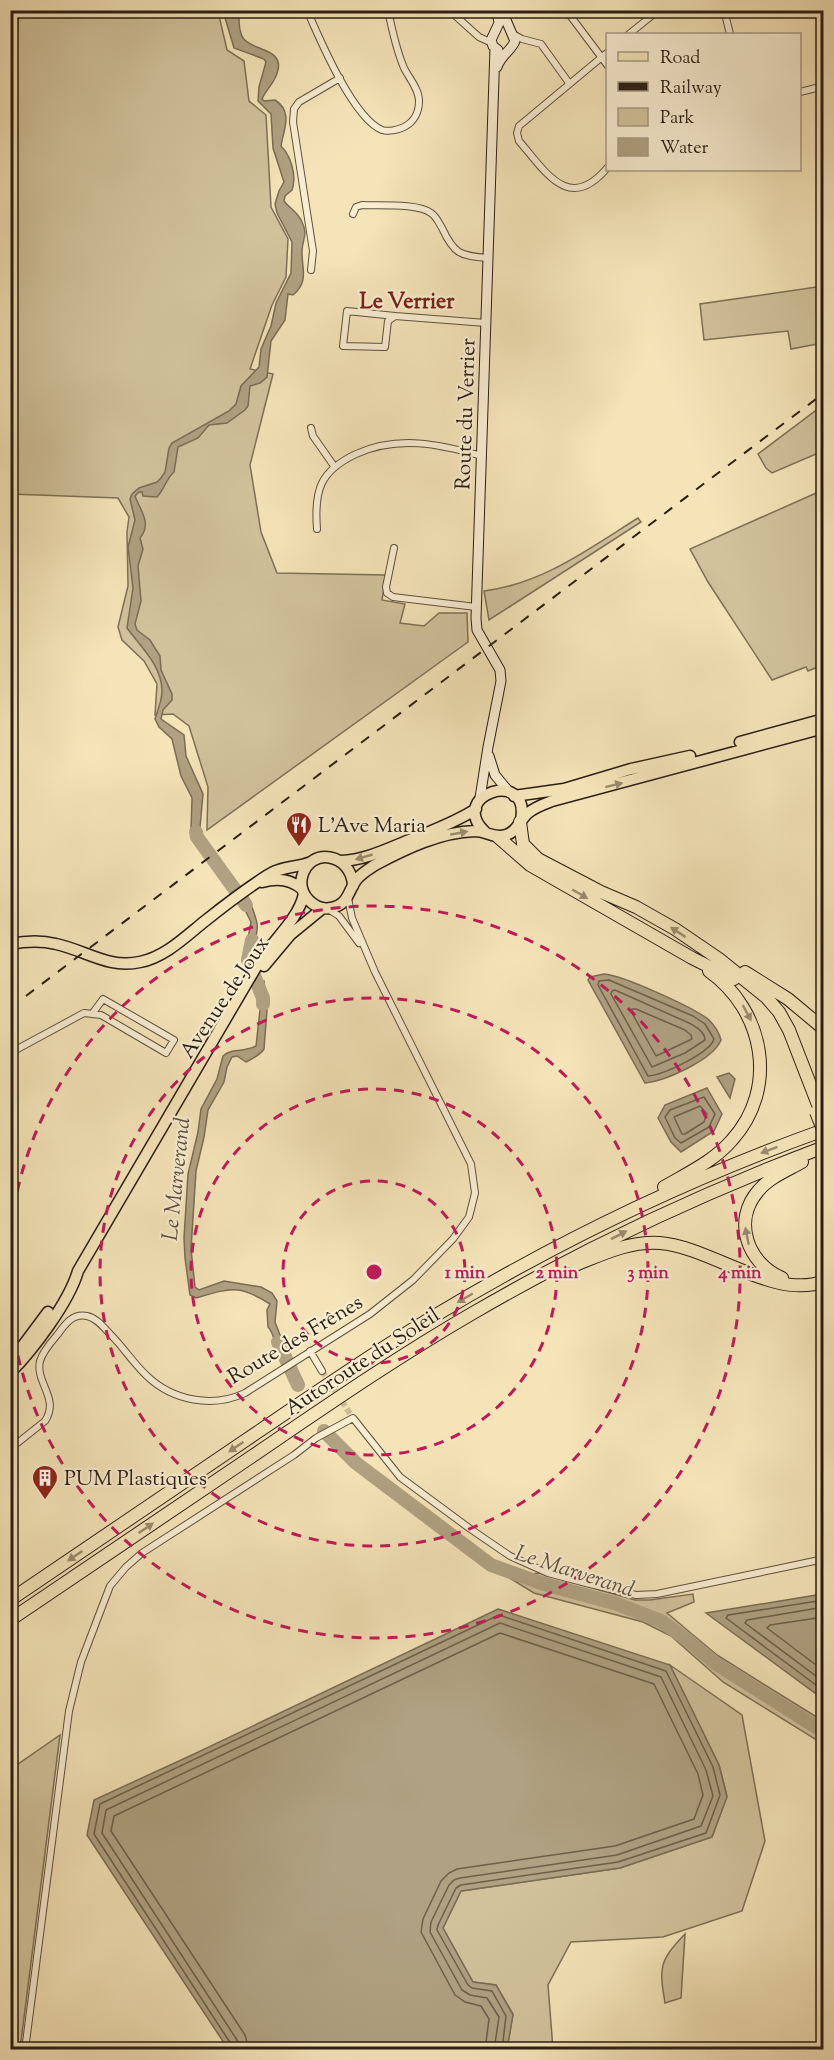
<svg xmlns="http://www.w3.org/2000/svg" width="834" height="2060" font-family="'Sorts Mill Goudy',serif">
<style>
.green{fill:#d1c29c;stroke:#7d7058;stroke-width:1.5}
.water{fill:#afa181;stroke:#796d56;stroke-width:1.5}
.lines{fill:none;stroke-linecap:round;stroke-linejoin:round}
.shore{stroke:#6c604b;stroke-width:1.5}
.river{stroke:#afa181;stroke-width:14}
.minor-tunnel{stroke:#cbbc97;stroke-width:6;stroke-dasharray:6 3;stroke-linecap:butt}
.minor-casing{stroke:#5c503e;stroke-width:8}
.secondary-casing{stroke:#291e15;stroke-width:11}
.primary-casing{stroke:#291e15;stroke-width:13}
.motorway-casing{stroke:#291e15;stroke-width:14}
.minor{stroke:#f8edd1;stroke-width:6}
.secondary{stroke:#f8edd1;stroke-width:9}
.primary{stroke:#f4e4b8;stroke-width:10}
.motorway{stroke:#f4e4b8;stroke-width:12}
.rail{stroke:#291e15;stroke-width:2;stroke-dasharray:10 10;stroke-linecap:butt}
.motorway-bridge-casing{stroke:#291e15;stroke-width:14;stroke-linecap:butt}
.motorway-bridge{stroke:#f4e4b8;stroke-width:12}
.oneway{fill:#998b6f}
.ring{fill:none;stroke:#c2185b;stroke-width:3;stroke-dasharray:10 8}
.labels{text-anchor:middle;stroke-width:4.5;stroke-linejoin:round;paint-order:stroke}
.street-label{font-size:21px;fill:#291e15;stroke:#f8edd1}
.poi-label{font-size:21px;fill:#291e15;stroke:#f8edd1;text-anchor:start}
.neighbourhood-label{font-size:22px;font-weight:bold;fill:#7a1f14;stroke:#f8edd1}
.water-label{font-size:22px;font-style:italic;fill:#5f5240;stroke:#f8edd1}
.centre{fill:#c2185b;stroke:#f8edd1;stroke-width:3}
.ring-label{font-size:18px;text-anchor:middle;font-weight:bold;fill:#c2185b;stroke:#f8edd1;stroke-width:4.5;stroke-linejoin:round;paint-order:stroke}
</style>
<rect width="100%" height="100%" fill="#f4e4b8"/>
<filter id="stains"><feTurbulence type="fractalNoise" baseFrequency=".00333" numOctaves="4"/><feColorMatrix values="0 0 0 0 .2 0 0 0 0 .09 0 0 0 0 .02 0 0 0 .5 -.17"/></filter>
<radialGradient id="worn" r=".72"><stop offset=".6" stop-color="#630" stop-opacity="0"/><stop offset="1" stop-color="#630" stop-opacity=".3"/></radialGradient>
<!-- green -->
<path class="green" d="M19 11H218L227 50 244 61 249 101 266 115 271 207 288 239 286 277 272 305 250 369 273 374 250 465 261 532 277 573 386 575 382 600 405 604 400 623 424 626 439 613H467L468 642 207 830 208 787 189 726 173 714 155 715 157 684 144 661 122 640 118 627 128 586 127 532 129 517 118 498 11 494 10 60 16 58Z
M823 286V343L791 349 788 331 704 340 700 304Z
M823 405V451L772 473 766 468 758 454Z
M823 490V665L808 671 806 667 772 680 708 582 690 549Z
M638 518 641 522 489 620 484 591C542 584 590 548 638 518Z
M539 1573 635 1600H650L693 1594 694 1602 667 1613 717 1655 823 1721V1744L723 1682 671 1636 643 1622 534 1593 508 1577Z
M670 1665 742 1715 765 1841 742 1911 663 1937 571 1942 548 1985 553 2049H507L513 2014 496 1985 473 1982 443 1928 461 1891 620 1868 712 1837 727 1796 719 1765Z
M60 1735 20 2049H11V1769Z
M685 1934 681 1998 665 2003C659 1967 659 1961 685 1934Z"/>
<!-- water -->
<path class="water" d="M223 11H239C239 19 238 31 243 38 252 51 283 48 278 70 276 82 266 89 262 99L264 101 275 100C294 112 283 131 281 146 291 156 297 176 292 190L285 196 284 201C290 209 298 212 302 222 308 234 303 238 302 250 301 267 310 281 293 295L288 294 285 320 271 341 267 377 260 383 250 386 248 406 245 410 227 423 209 425 198 438 178 447 174 472C166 479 164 490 157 497L143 496 142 492H139L135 496C141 512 152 523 140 538L143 549 138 566 141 601 135 624 137 630 150 640 160 656 161 670 172 694V700L163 710 161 719 184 735 186 756 203 794 200 827 202 838 208 846 201 851 191 831 192 798 181 776 172 739 159 727 155 719C158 710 162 700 162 691 162 666 141 647 127 628L133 588 128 547 135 520 130 499 132 494 139 488 157 482 161 478 165 472 169 448 172 443 229 411 236 404 241 386 259 367 261 349 271 326 276 303 291 273 292 242 277 213 275 204 279 191 284 182 273 148 271 114 258 101 259 87 266 62 264 59 234 48Z
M224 866 239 885 232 891 218 870Z
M248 897C259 925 260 923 252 953L251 956H248L246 949 251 922 241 902Z
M604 974C622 975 695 1008 709 1020 715 1026 719 1032 721 1040 713 1060 665 1081 645 1083L588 980 590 977Z
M262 981H264L267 1010 264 1049C261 1054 252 1059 246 1062L237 1056 232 1057 227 1067 224 1082 208 1110 204 1137 196 1171 191 1249 195 1287 199 1290 224 1281 261 1287 272 1293 277 1301 275 1322 287 1353 286 1359C273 1353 277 1336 268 1327L267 1310 270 1304C239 1284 230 1288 196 1298L190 1295 185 1258 184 1238 188 1174 198 1132 201 1109 217 1079 223 1056C233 1047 244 1053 256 1046L261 1001 254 992Z
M729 1073 735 1079 730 1098 717 1077Z
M707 1088 722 1114 714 1131 681 1152 671 1142 658 1118 665 1105Z
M291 1367 295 1369 300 1378 299 1384 293 1383 287 1372Z
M823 1594V1699L706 1613Z
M498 1609 670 1665 719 1765 727 1797 712 1837 620 1868 461 1891 443 1928 473 1982 496 1985 513 2015 507 2049H228L87 1835 94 1800 192 1755Z"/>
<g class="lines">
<!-- shore -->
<path class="shore" d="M609 980 693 1016 705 1024 714 1039C710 1053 663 1075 648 1076L598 985 599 981Z
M615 990 689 1023C696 1027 705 1032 705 1040L685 1053 652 1067 611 994 612 991Z
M632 1009H636L685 1030 691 1035 692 1039 656 1056 632 1013Z
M704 1097 715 1114 709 1127 681 1143 675 1138 665 1117 670 1110Z
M700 1106 707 1114 704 1122 685 1134H682L674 1117Z
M824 1600 728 1615 726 1618 824 1691
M824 1607 747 1620 745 1623 824 1682
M824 1617 770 1625 767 1628 824 1671
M232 2050 231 2044 94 1834 100 1804 499 1615 666 1671 713 1767 720 1795 706 1833 618 1862 461 1885 456 1888 438 1925 437 1930 468 1985 472 1988 492 1991 506 2016 502 2050
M240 2050 237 2040 102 1833 106 1810 500 1623 661 1677 706 1770 713 1796 701 1826 617 1855 460 1878 454 1880 449 1885 431 1922 430 1932 462 1990 470 1995 487 1998 499 2017 494 2050
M249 2050 245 2035 111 1831 114 1816 500 1633 654 1684 698 1774 703 1795 694 1819 615 1846 457 1869 449 1873 441 1881 423 1919 421 1932 455 1995 465 2002 481 2006 489 2019 485 2050"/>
<!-- river -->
<path class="river" d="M196 832 197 837 246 905
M252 940 248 960 263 998V1004
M278 1342 298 1385
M324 1431 356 1463 491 1565 541 1583 617 1604 661 1621 689 1641 715 1663 824 1732"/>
<!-- minor-tunnel -->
<path class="minor-tunnel" d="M322 1371 353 1418"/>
<defs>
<path id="minor" d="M307 10C320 40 353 118 382 130 388 132 398 130 404 127 414 122 419 112 419 101 419 89 409 78 404 68 396 49 392 30 388 10
M449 10 479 37 492 43
M566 10 608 66
M724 10 730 34
M513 34 522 39 541 44 569 83
M629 34 659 10
M608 52 519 126 517 133 519 141C546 172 569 214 608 167
M800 92 824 86
M353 214 356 207 362 205C379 206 418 203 431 213 436 216 439 223 442 228 454 254 460 256 488 258
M311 270 313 251 293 122 294 109 299 102 340 78
M395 316 347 311 343 346 385 347 388 321 395 316 486 323
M311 428 313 436 334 466
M317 529C314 490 320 471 356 454 398 435 439 444 482 456
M394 548 386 587 387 593 393 597 476 607
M328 909 339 916 359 943
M10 1053 84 1013 101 1015 166 1053 174 1040 103 999 92 1014
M310 1351 322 1371
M10 1449 45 1421C60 1398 35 1383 40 1361 43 1351 52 1341 58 1334 65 1324 73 1313 87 1316 97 1318 104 1328 111 1335 124 1348 134 1364 147 1376 173 1401 213 1408 245 1393L370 1314 413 1280 453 1239 469 1217 475 1193 471 1164 375 972 352 918 348 898
M25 2050 69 1711 81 1662 110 1586 126 1567 142 1553 294 1455 316 1438 353 1418 400 1477 469 1528 510 1556 548 1573 586 1583 636 1595 657 1594 824 1559"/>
<path id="secondary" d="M497 10 499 23 491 40 493 46 498 50
M497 67C501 55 511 51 515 41L506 20 498 10
M489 756 495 775 510 793
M480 798 488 747 501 681 500 670 477 630 476 618 495 48"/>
<path id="primary" d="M740 742 824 719
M514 796 564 789 631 769 690 756
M485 832C446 795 531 767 521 820
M341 861C366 860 389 848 412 839 434 830 456 822 476 809
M262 882C276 878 291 879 302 889
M353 886C352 853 309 846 302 877 298 894 314 911 331 908 349 905 348 890 357 879 362 873 369 869 375 865 405 849 440 832 475 831 486 831 494 839 506 835 517 832 519 821 528 813 535 807 544 804 552 801L824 728
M10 944C26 941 40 940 56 944 85 950 108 969 140 962 165 957 185 937 205 921 225 905 246 889 268 875 281 866 297 868 311 862
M264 966 290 935 323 908
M10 1363 48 1312
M10 1373C33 1350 69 1302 78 1271 138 1168 199 1065 259 962 273 940 298 920 304 894"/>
<path id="motorway" d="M520 822 523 844 538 859 601 892 636 907 675 929 719 959 766 997 779 1012 789 1030 824 1120
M498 837 530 865 692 958 734 979
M745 972 788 999 824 1029
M664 1187C688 1173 714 1161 732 1140 779 1088 764 1010 709 971
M575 1265C603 1254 629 1241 660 1243 711 1247 776 1301 824 1281
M782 1278C747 1263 732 1220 759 1190 770 1177 788 1170 802 1162
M10 1600C89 1547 167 1493 246 1440 307 1399 368 1356 431 1318 555 1243 687 1179 824 1130
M10 1620C92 1565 173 1510 254 1455 326 1406 397 1357 473 1313 585 1248 702 1193 824 1147"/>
</defs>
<!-- minor casing -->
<use href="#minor" class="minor-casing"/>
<!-- secondary casing -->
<use href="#secondary" class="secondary-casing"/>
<!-- primary casing -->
<use href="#primary" class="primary-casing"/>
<!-- motorway casing -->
<use href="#motorway" class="motorway-casing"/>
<!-- minor -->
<use href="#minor" class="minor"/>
<!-- secondary -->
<use href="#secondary" class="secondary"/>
<!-- primary -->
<use href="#primary" class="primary"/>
<!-- motorway -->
<use href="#motorway" class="motorway"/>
<!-- rail -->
<path class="rail" d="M10 1008 824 393"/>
<defs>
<path id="motorway-bridge" d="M816 1112 824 1132"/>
</defs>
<!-- motorway-bridge casing -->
<use href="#motorway-bridge" class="motorway-bridge-casing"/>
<!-- motorway-bridge -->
<use href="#motorway-bridge" class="motorway-bridge"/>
</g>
<!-- one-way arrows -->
<defs><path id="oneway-solid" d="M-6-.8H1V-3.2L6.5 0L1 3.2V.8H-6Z" transform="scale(1.5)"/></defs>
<g class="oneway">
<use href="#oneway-solid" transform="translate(614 785) rotate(-14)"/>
<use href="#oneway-solid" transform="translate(459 833) rotate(-10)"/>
<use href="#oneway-solid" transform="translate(364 857) rotate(164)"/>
<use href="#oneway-solid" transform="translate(580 894) rotate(30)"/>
<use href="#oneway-solid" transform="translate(678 932) rotate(-147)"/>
<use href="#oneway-solid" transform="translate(747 1013) rotate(62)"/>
<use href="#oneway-solid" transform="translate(769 1150) rotate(159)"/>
<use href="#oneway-solid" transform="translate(619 1235) rotate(-27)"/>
<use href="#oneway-solid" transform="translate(747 1236) rotate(-101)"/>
<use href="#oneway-solid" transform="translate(465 1298) rotate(150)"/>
<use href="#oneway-solid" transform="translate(236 1447) rotate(146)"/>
<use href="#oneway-solid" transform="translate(146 1528) rotate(-34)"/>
<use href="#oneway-solid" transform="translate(75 1556) rotate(146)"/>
</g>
<!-- distance rings -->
<g class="ring">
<circle cx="374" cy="1272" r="91"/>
<circle cx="374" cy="1272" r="183"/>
<circle cx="374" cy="1272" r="274"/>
<path d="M11 1227A366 366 0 1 1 11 1317"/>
</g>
<!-- icons -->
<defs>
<symbol id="restaurant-pin" viewBox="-11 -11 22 30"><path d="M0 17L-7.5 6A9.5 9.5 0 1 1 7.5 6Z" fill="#8f2418" stroke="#f8edd1"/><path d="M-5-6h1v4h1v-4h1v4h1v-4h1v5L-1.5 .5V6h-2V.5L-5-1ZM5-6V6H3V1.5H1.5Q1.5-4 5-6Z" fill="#fff"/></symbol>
<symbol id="building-pin" viewBox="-11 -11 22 30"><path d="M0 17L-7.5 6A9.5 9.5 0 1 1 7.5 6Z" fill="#8f2418" stroke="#f8edd1"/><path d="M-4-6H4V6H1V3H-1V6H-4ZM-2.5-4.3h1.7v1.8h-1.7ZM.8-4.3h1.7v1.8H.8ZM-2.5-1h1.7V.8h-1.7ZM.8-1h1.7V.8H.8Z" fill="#fff"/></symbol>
</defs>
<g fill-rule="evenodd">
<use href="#restaurant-pin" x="284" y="810" width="30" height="40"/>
<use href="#building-pin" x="30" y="1463" width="30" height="40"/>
</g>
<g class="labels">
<!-- street labels -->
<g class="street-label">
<text transform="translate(465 414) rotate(-88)" y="7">Route du Verrier</text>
<text transform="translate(224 997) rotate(-56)" y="7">Avenue de Joux</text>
<text transform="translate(295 1339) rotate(-31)" y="7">Route des Frênes</text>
<text transform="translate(362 1361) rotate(-33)" y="7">Autoroute du Soleil</text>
</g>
<!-- poi labels -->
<g class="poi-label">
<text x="318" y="832">L'Ave Maria</text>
<text x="64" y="1485">PUM Plastiques</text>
</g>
<!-- neighbourhood labels -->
<g class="neighbourhood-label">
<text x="407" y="308">Le Verrier</text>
</g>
<!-- water labels -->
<g class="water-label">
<text transform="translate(175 1179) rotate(-84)" y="8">Le Marverand</text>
<text transform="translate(575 1570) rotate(18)" y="8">Le Marverand</text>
</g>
</g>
<circle cx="374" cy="1272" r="9" class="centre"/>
<g class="ring-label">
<text x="465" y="1278">1 min</text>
<text x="557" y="1278">2 min</text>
<text x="648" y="1278">3 min</text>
<text x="740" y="1278">4 min</text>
</g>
<!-- margin -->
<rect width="834" height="2060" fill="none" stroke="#f4e4b8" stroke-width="36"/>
<rect x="12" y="12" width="810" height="2036" fill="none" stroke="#291e15" stroke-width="3"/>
<rect x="18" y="18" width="798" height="2024" fill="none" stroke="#291e15" stroke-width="1.5"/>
<!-- legend -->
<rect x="606" y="33" width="195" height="138" fill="#f8edd1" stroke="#a59a86" stroke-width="1.5"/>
<rect x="618" y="52" width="30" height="9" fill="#f4e4b8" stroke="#a59a86" stroke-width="1.5"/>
<text x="660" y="63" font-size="18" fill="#291e15">Road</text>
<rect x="618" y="82" width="30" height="9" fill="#291e15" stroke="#a59a86" stroke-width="1.5"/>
<text x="660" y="93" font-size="18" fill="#291e15">Railway</text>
<rect x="618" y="108" width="30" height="18" fill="#d1c29c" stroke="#a59a86" stroke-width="1.5"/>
<text x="660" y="123" font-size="18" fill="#291e15">Park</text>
<rect x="618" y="138" width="30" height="18" fill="#afa181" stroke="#a59a86" stroke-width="1.5"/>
<text x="660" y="153" font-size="18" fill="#291e15">Water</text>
<rect width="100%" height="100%" filter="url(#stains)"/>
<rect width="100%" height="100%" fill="url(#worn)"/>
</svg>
